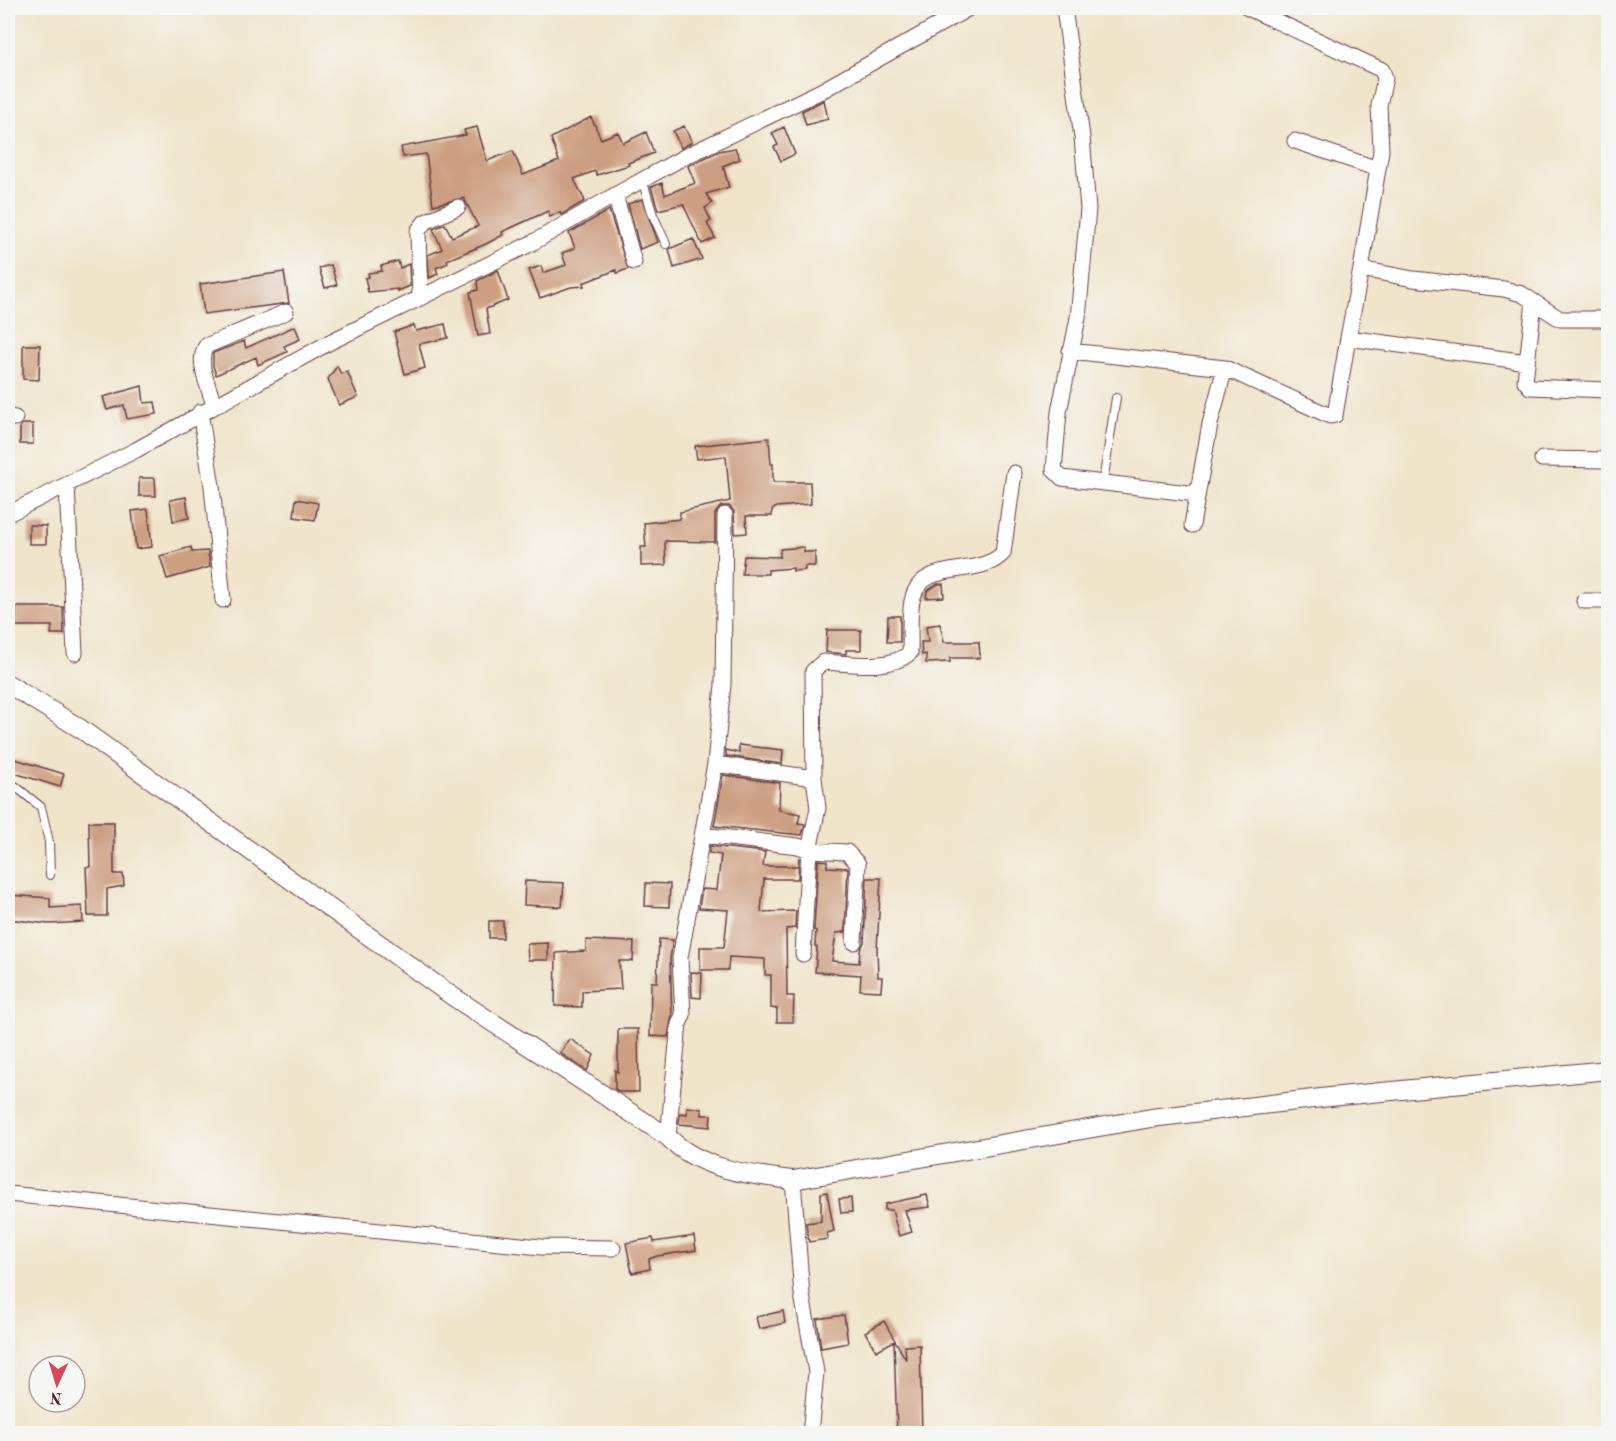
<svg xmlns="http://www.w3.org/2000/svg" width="1616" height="1441" font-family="'Old Standard TT',serif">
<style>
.building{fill:#cd9f82}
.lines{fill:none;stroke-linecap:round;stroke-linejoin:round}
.service-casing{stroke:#633d43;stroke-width:10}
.minor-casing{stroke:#633d43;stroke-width:17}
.tertiary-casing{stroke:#633d43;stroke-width:20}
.service{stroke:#fff;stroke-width:8}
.minor{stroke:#fff;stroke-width:15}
.tertiary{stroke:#fff;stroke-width:18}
</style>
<rect width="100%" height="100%" fill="#f6f6f2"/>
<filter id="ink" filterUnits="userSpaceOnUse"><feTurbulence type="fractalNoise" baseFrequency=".0167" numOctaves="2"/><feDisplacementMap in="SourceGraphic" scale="12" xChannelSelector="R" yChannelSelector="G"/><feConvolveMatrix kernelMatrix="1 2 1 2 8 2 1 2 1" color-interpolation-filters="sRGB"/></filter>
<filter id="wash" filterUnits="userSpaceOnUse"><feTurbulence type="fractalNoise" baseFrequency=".008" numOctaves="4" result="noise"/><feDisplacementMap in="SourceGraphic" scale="24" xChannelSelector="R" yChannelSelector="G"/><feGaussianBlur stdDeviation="1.35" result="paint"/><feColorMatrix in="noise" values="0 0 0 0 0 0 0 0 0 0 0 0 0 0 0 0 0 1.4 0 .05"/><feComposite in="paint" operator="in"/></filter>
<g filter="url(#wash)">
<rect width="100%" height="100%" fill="#f0e4cb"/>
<g id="blocks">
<!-- building -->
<path class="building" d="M824 100 828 119 806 125 802 111Z
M591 117 601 139 618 132 623 143 646 132 654 153 628 163 629 165 597 175 595 171 574 179 585 201 561 215 560 212 550 217 548 211 502 232 503 235 486 244 447 260 448 263 436 268 438 274 429 278 428 255 442 249 433 229 445 224 452 237 478 226 464 198 433 205 426 154 403 157 401 147 466 135 464 130 477 127 487 161 513 151 523 175 559 161 551 138Z
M684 126 692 142 681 148 673 131Z
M784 127 795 154 781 161 774 147 778 145 772 133Z
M735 148 740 159 723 166 729 187 706 194 712 203 705 208 711 221 707 223 715 238 702 244 683 204 658 210 651 187 662 183 665 195 695 183 688 166 719 151Z
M642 199 658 242 640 249 628 204Z
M609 210 628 269 617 273 616 270 583 283 584 286 571 287 540 298 529 270 541 266 543 273 566 265 562 253 575 248 569 233Z
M693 239 702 259 674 268 669 249Z
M398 261 400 268 409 264 410 286 398 291V289L368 292 365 278 369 277 368 273 382 271 381 266Z
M331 265 337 285 325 288 319 268Z
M498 270 508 300 486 309 490 334 478 336 470 292 478 290 477 281Z
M284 272 289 303 204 314 200 284Z
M445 324 448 338 419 344 425 368 405 374 394 332 414 325 416 331Z
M295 326 300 339 284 346 287 352 258 365 256 357 216 375 213 366V353L244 341 246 348Z
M23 345H40L39 380 23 379Z
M337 366 341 374 347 371 358 397 339 405 328 379Z
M142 386 144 403 155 402 157 414 127 419 124 405 107 410 103 397Z
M23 424H33V444H20V426Z
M769 438 771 464H773V482H810L811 504 777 507 772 510V516H746L747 533 735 534 734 511 729 506H721L715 514V542L665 541 666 565 641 566V547H646L644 523 680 519V512L730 501 726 456 697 459 695 446Z
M139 478H155L156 496H139Z
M186 497 189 518 173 521 170 500Z
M296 499 318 503 315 520 294 517Z
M148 509 152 547 136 549 132 511Z
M29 525 46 526V544H29Z
M191 547 192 552 208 551 210 567 167 579 160 556Z
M804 547V552H815V566H805V570L793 571V568L768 570V574H742L744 556 780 557V549Z
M938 584H943L944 597 926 598 927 591Z
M16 607H63L64 634H51L52 626H16Z
M888 616H900V642H887Z
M940 624 944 642H979L980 658H950V662L926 663V654L922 655 921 642H928L926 626Z
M827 630H861V650H846V654L826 652Z
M739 745 783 750 782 764 726 756V750L739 753Z
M15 759 64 774 60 787 11 772Z
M723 775 780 783 779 810 800 814 798 823 805 824 802 835 714 826Z
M89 822H114V874H123L124 886 107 889V916H88L86 867H90Z
M710 846 765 852 763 866H798L799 857 798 879H764L761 912 796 911 795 928 786 929 787 996H794L793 1022H777V1009L771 1008V975H765V959L729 957 728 970H700V947H724L728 910 699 908 702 889 717 890 721 855 709 853Z
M818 860 827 861V867L848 868 845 932 836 933 832 961 859 963 860 950 864 942 867 878H881L877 949 878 977H882L881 991 860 990 861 975 815 972 817 947 815 946 816 931 814 930Z
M525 881 564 883 562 907 524 905Z
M646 883 670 884 669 907 645 906Z
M8 895 50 898V908L82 906 83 922 49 924 8 919Z
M489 921H503V938H489Z
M659 939 673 940 670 958 672 1016 668 1037 650 1036 651 982H657Z
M586 940 634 942 633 961H619L621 989 582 991V1007L555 1006 556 953 586 951Z
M548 943V960H528L527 944Z
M691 972 702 973 701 998 692 997Z
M618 1029H638L639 1092H620L615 1089V1070L618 1072Z
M570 1039 594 1055 587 1071 560 1053Z
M687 1107 702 1109V1115H711L710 1127 679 1124 680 1113 687 1114Z
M827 1192 834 1231 827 1233 828 1239 809 1242 806 1223 821 1221V1193Z
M927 1195 930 1207 905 1210 912 1232 899 1236 892 1210H885V1204Z
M851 1198 852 1212 841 1213 839 1199Z
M694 1236 696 1250 657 1256 649 1259 650 1269 632 1273 626 1243 653 1238 654 1242Z
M783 1311 785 1323 759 1329 756 1317Z
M844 1315 848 1343 821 1348 817 1319Z
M884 1321 906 1360 905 1346 920 1345 922 1434H897L894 1341 876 1351 865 1332Z"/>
</g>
</g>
<g filter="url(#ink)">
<use href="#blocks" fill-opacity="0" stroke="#633d43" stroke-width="1.5"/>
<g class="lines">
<defs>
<path id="service" d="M642 179 653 215 666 244
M1103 482 1116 398
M8 784 15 786 41 807 49 842 50 875"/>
<path id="minor" d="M1064 8 1082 137 1088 209 1078 318 1059 412 1054 470 1062 478 1197 494
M1248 8 1382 70 1385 78 1379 105 1381 151 1361 269 1413 279 1504 289 1522 294 1560 319H1608
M1295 141 1378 169
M615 195 634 262
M420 298 418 231 425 222 458 207
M1534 302 1525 381 1530 387 1608 390
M1348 338 1361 269
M1070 351 1225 368 1330 416 1335 415 1348 338 1527 362
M214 405C209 387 196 362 206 346L286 312
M200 412 212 486 223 600
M8 417 15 418
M1542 459 1608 460
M67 486 75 653
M8 514 136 450 330 342 532 243 615 195 684 157 821 91 969 8
M1192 525 1210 424 1225 368
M1584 601H1608
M715 764 814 778
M703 835 798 846 809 850 818 808 814 778 813 671 823 662C850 663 888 671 910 653 911 636 908 613 913 597 924 558 980 579 1003 553L1014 473
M803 954 809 850 847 852 858 864 854 942
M668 1137 679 1024 683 1015 680 958 715 764 723 685 725 515
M793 1180 802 1295 816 1372 810 1434
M8 1194 541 1247 613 1248"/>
<path id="tertiary" d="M8 684 81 729 452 996 668 1137C700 1170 750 1175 793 1180L1151 1118 1330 1097 1608 1070"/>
</defs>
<!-- service casing -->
<use href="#service" class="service-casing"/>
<!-- minor casing -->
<use href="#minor" class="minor-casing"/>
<!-- tertiary casing -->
<use href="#tertiary" class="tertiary-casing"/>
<!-- service -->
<use href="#service" class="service"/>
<!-- minor -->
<use href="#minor" class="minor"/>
<!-- tertiary -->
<use href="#tertiary" class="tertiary"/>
</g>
</g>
<!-- margin -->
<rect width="1616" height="1441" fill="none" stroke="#f6f6f2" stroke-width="30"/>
<!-- north arrow -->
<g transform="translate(57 1384) rotate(184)"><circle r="28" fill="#f6f6f2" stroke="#b1a0a2" stroke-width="1.5"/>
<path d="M0-4.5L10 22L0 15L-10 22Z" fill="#d1495b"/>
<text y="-9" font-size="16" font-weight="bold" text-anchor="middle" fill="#4a1f2b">N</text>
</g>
</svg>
